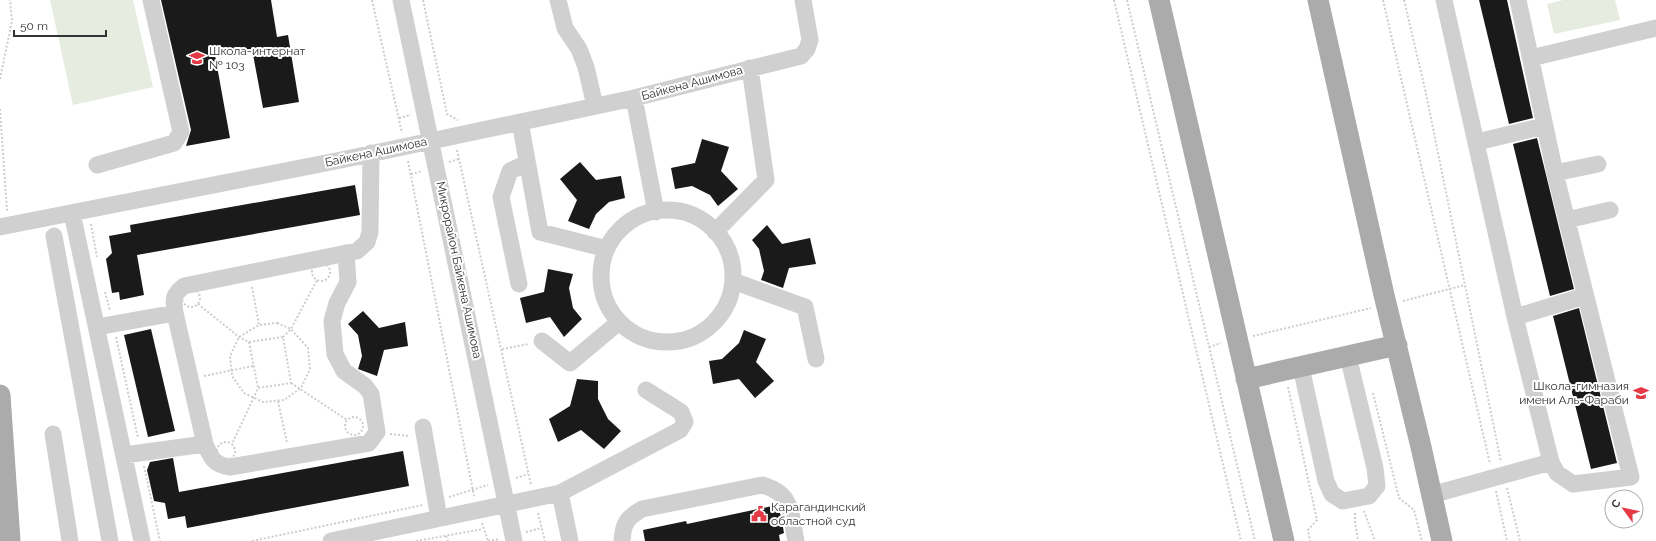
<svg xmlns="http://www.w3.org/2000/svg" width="1656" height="541" font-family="Raleway,sans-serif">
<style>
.green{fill:#e6ecdf}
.building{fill:#1a1a1a}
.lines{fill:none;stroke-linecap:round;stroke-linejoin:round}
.path{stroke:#cdcdcd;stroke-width:2;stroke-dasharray:2 2;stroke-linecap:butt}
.minor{stroke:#d0d0d0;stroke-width:17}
.major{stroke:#ababab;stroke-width:21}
.labels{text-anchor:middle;stroke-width:4;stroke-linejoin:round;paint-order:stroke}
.poi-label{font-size:12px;fill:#333;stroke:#fff;text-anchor:start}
.street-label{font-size:12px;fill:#333;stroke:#fff}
</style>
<rect width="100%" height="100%" fill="#fff"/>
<!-- green -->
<path class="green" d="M50 0H133L153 87 73 105Z
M1563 0H1615L1620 20 1554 34 1547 4Z"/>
<!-- building -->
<path class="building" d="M161 0H271L277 37 288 35 299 102 263 108 252 49 215 55 230 138 186 146 191 130Z
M1479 0H1507L1533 118 1509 124Z
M1537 138 1574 289 1550 296 1513 144Z
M702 139 729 147 721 171 738 189 718 206 710 195 692 186 675 189 671 168 695 163Z
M580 162 596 180 621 176 625 198 609 202 596 214 589 229 568 221 577 200 560 179Z
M355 185 360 215 137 255 144 295 120 300 119 292 112 293 106 259 112 253 109 236 131 232 130 225Z
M767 225 782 244 810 238 816 264 789 268 783 288 761 280 764 271 759 249 752 240Z
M548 269 573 274 569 288 573 308 582 319 564 337 550 317 526 323 520 298 544 292Z
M1579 308 1617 463 1591 469 1553 316Z
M363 311 379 328 405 322 408 346 384 350 377 376 358 369 362 356 358 335 348 324Z
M151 329 175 431 148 437 124 335Z
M744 330 766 339 756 362 774 381 755 398 739 379 713 384 709 361 722 359 739 343Z
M577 379 598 381V399L608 419 621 431 604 449 581 430 558 442 549 419 570 406Z
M403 451 409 486 187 528 185 516 168 519 165 503 154 501 147 470 150 462 173 458 179 492Z
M777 505 781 516 784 533 779 535 780 541H645L643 530 686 521 687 524Z"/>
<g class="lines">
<!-- path -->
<path class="path" d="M372 0 402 133
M423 0 447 114 458 120
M1114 0 1241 541
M1127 0 1255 541
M1383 0 1490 464
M1404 0 1425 89 1501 462
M0 79 12 21 10 0
M0 109 7 211
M399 118 411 115
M457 150 531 485
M408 161 474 496
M449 162 459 159
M411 174 422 171
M91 224 97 257
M312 272a9 9 0 1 1 18 0a9 9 0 1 1-18 0Z
M252 287 259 325
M182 298a9 9 0 1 1 18 0a9 9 0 1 1-18 0Z
M105 292 110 311
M1403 301 1465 285
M198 304 239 337 249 342 283 337 291 383 258 388 232 444
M277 323 291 329 308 348 310 369 301 388 284 400 263 402 244 393 232 376 230 356 239 337 259 325Z
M1253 336 1371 308
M116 337 138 438
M283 337 291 329 317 280
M249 342 258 388
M1209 347 1221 343
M502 349 529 344
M204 376 253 366
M291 383 347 420
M1288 387 1317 520 1308 530 1310 541
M1373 393 1399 498 1414 510 1422 541
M278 401 287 443
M345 426a9 9 0 1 1 18 0a9 9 0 1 1-18 0Z
M390 434 409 436
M217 451a9 9 0 1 1 18 0a9 9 0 1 1-18 0Z
M144 466 160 541
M516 478 528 474
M1507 488 1520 541
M1496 491 1507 541
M449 497 488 485
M1364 511 1375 541
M538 513 545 541
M1355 513V522L1358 541
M482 523 488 541
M526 532 542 528
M446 536 448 541
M252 541 423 505
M416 541 483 529
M488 541 500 539"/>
<!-- minor -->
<path class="minor" d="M401 0 514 541
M558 0 565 28 579 49 586 67 595 106
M1444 0 1515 317 1551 462 1557 473 1573 484 1631 477 1555 173 1518 0
M1531 58 1656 28
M634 98 656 212
M520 122 540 232 607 249
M1477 142 1544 126
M97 165 174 143 181 132 151 0
M1555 173 1598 164
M601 276a66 66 0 1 1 132 0a66 66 0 1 1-132 0Z
M72 213 142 541
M1567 220 1610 210
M0 227 346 159 634 98 801 56 807 49 810 40 803 0
M715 232 766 180 750 68
M54 236 110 541
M733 281 805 307 816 359
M519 284 501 197 510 171 527 163
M1515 317 1585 296
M97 327 175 313
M542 341 570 363 619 322
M1301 367 1326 481 1332 494 1343 501 1369 496 1377 486 1375 468 1348 356
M423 427 439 518
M53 434 70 541
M205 444C211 458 214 465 230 467L369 443 377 432 371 394 365 386 344 371 335 354 332 321 337 303 348 282 346 253
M124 455 205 444 175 313C173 298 173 295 184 286L357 251 367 242 370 232 371 153
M560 493 680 430 685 422 681 412 646 390
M1431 495 1551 462
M331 541 560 493 570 541
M622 541C623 523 627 518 642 509L762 485C794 494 790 513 796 541"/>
<!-- major -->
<path class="major" d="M1159 0 1284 541
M1318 0 1384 295 1421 447 1442 541
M1246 379 1397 345
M0 395 10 541"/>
</g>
<!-- icons -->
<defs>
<symbol id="school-bare" viewBox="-9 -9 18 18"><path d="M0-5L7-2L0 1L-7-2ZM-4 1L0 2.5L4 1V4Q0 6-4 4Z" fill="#e63946" stroke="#fff" stroke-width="2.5" paint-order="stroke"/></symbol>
<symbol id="civic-bare" viewBox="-9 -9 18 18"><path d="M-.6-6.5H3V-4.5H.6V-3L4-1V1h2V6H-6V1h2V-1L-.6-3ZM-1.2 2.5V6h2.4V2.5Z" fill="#e63946" stroke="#fff" stroke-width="2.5" paint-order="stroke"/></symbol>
</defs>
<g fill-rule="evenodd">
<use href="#school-bare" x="186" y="47" width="22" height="22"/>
<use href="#school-bare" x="1630" y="382" width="22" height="22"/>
<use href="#civic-bare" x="748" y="503" width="22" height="22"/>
</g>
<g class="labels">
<!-- poi labels -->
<g class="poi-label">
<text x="209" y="55">Школа-интернат<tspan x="209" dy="14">№ 103</tspan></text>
<text x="1629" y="390" text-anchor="end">Школа-гимназия<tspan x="1629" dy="14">имени Аль-Фараби</tspan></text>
<text x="771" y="511">Карагандинский<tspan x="771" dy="14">областной суд</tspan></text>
</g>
<!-- street labels -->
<g class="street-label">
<text transform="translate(692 83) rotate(-15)" y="4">Байкена Ашимова</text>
<text transform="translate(376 152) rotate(-12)" y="4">Байкена Ашимова</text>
<text transform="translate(459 270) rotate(78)" y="4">Микрорайон Байкена Ашимова</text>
</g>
</g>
<!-- north arrow -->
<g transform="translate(1624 509) rotate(303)"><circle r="19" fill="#ffffff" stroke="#adadad"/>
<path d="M0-3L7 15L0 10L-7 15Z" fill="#e63946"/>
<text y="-6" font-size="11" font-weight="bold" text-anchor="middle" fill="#333333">С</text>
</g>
<!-- scale -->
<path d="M14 30v6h92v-6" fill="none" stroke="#333333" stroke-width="2"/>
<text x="20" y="30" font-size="12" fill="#333333" stroke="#ffffff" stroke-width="3" paint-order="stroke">50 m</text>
</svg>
